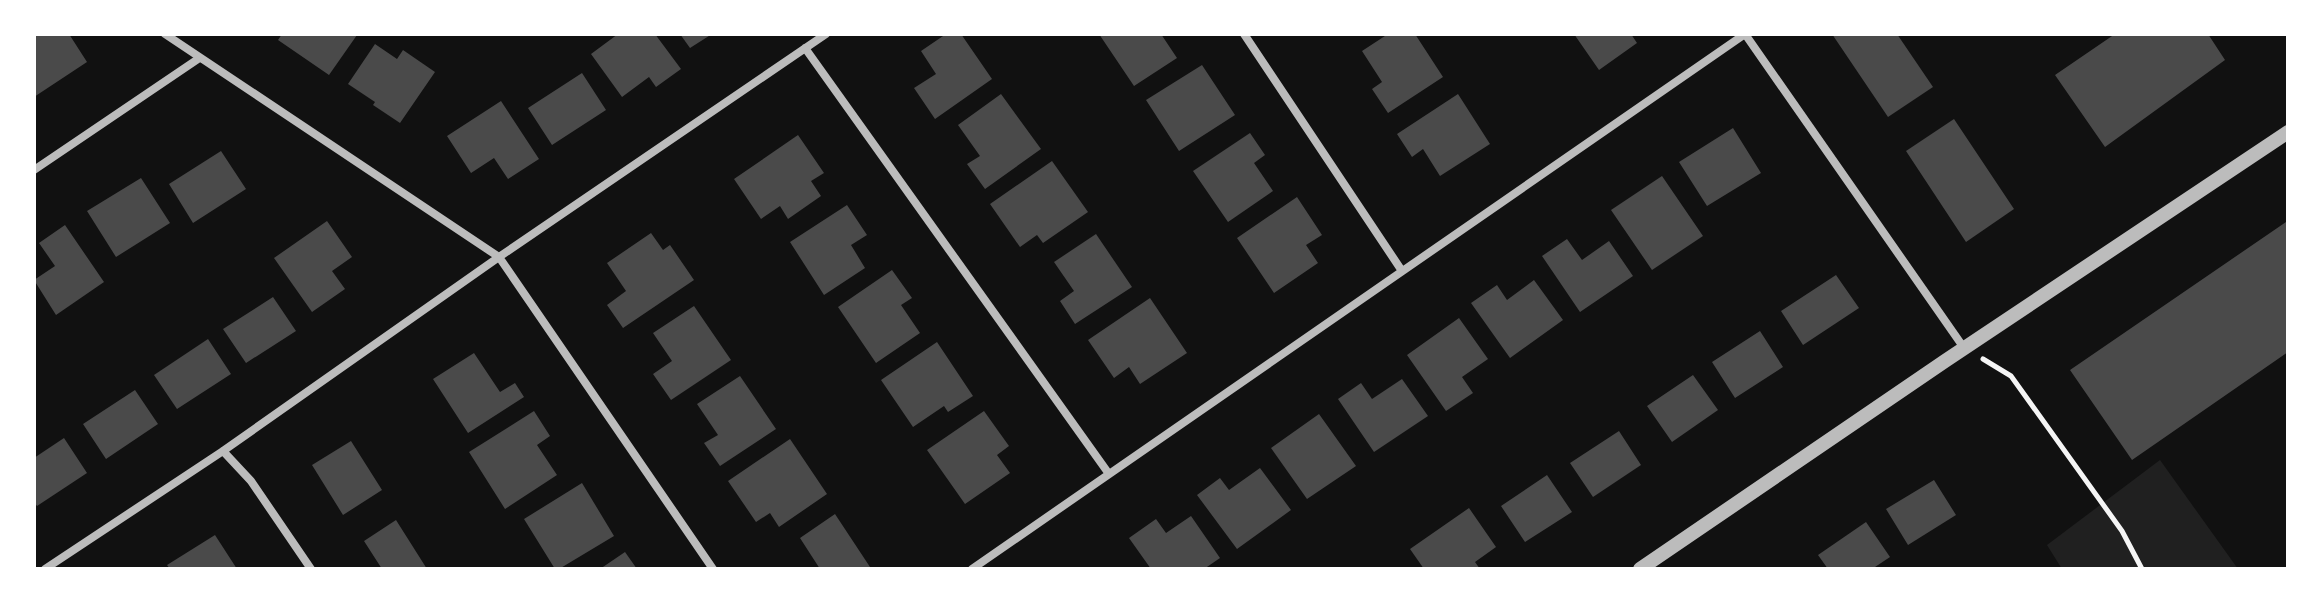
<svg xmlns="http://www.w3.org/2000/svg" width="2322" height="603" font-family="Figtree,sans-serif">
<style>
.green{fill:#202020}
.building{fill:#4a4a4a}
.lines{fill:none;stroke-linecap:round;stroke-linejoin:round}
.path{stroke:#f5f5f5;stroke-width:5}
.minor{stroke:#bcbcbc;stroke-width:8}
.tertiary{stroke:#bcbcbc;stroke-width:14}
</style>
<rect width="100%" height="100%" fill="#111"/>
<!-- green -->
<path class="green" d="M2160 460 2238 569H2062L2047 545Z"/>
<!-- building -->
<path class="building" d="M34 34H69L87 62 34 97Z
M282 34H355L357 35 329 75 278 40Z
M618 34H655L681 69 656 87 649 77 622 97 591 54Z
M680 34H712L690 48Z
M946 34H961L992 79 935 119 914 88 936 74 921 51Z
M1099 34H1161L1177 58 1134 86Z
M1388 34H1415L1443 77 1388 113 1372 89 1382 82 1362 51Z
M1574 34H1631L1637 43 1599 70Z
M1832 34H1897L1933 87 1888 117Z
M2115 34H2208L2225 60 2105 147 2055 75Z
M375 44 397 59 403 50 435 72 400 123 373 105 375 102 348 84Z
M1202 65 1235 115 1179 151 1146 100Z
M582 73 606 110 552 145 528 108Z
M1001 94 1041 149 985 189 967 164 980 156 958 125Z
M1458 94 1490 144 1440 176 1423 149 1412 157 1397 134Z
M501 101 539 159 508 179 494 158 471 173 447 136Z
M1954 119 2014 209 1966 242 1906 151Z
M1733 128 1761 173 1707 206 1679 162Z
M1250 133 1265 155 1254 163 1273 191 1228 222 1193 171Z
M798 135 824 173 811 181 821 196 788 219 780 206 761 219 734 179Z
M221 151 246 189 193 223 169 184Z
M1052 161 1088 212 1043 243 1037 235 1020 247 990 204Z
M1662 176 1703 236 1652 270 1611 210Z
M141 178 170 223 116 257 87 211Z
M1297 197 1322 235 1306 245 1318 263 1274 293 1237 238Z
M847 205 867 235 851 245 865 268 824 295 790 242Z
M327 221 352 257 332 271 345 289 312 312 274 258Z
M2286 222 2288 225V352L2132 460 2070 370Z
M65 225 104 282 56 315 34 280 55 266 39 243Z
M651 233 663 250 670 245 694 280 623 328 607 305 626 291 607 263Z
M1096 234 1132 287 1075 324 1060 301 1074 291 1054 262Z
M1567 239 1582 260 1609 241 1633 276 1580 312 1542 256Z
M892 270 912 298 901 305 920 333 876 363 838 307Z
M1836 275 1859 308 1803 345 1781 311Z
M1534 280 1563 320 1510 358 1471 303 1497 285 1507 300Z
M273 297 296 331 246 363 223 329Z
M1150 298 1187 353 1140 384 1129 367 1114 378 1088 340Z
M694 306 731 360 671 400 653 374 672 361 653 333Z
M1459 318 1488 359 1462 377 1473 393 1446 411 1407 355Z
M1760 331 1783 367 1735 398 1712 362Z
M208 339 231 374 177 409 154 375Z
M937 342 973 396 948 412 944 406 913 427 881 380Z
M474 353 500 392 515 383 524 397 468 433 433 379Z
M1693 375 1718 410 1672 442 1647 406Z
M740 376 776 429 720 466 704 443 718 435 697 404Z
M1402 379 1428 416 1374 452 1338 399 1361 383 1372 399Z
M135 390 158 424 106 459 83 424Z
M534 411 550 436 537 445 557 475 505 509 469 452Z
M984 411 1009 446 997 455 1010 473 965 504 927 450Z
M1319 414 1356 466 1307 499 1271 448Z
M1619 431 1641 465 1593 497 1570 463Z
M64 438 87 473 37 506 34 502V458Z
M790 439 827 494 779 527 770 513 756 522 728 481Z
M351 441 382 490 343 515 312 465Z
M1260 468 1291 510 1237 549 1197 495 1220 478 1229 490Z
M1547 475 1572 512 1525 542 1501 506Z
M1934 480 1956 515 1908 545 1886 509Z
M582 483 614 536 559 569H555L524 519Z
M1469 508 1496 547 1475 562 1480 569H1424L1410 549Z
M835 514 870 567 867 569H820L800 538Z
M1191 516 1220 558 1204 569H1151L1129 538 1156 519 1166 533Z
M396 520 427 569H382L364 541Z
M1866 522 1890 557 1872 569H1828L1818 555Z
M215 535 237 569H170L167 565Z
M625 552 637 569H600Z"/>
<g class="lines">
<!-- path -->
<path class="path" d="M1983 359 2011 376 2122 531 2142 569"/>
<!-- minor -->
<path class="minor" d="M165 34 499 257 713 569
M1244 34 1402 271
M1745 34 1964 348
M805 48 1109 474
M34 170 198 59
M223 451 251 481 311 569
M45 569 223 451 499 257 826 34
M972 569 1745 34"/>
<!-- tertiary -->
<path class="tertiary" d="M1640 569 1945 361 2288 132"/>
</g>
<!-- border -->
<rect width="2322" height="603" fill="none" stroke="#ffffff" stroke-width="72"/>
</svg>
